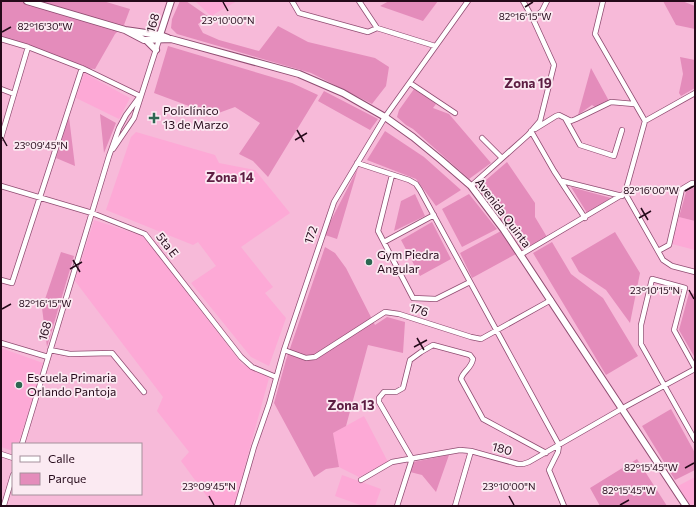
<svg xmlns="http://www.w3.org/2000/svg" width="696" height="507" font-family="Commissioner,sans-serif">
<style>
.built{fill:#fda9d6}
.green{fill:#e48cbb}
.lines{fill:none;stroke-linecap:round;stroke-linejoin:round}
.minor-casing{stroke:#904d72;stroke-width:6}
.major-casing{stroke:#904d72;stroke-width:8}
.minor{stroke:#fff;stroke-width:4.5}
.major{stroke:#fff;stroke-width:6}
.ticks{fill:none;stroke:#250a1a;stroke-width:1.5}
.poi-dot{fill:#2c6752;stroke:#fbeaf2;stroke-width:1.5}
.labels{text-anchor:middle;stroke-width:3.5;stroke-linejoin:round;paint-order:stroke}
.street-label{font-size:12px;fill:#250a1a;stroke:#fbeaf2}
.poi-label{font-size:12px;fill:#250a1a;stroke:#fbeaf2;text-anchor:start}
.neighbourhood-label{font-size:13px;font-weight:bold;fill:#5d1e43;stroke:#fbeaf2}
.ticks-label{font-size:10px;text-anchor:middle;fill:#250a1a;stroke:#fbeaf2;stroke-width:3.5;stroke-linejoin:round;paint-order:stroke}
</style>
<rect width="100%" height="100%" fill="#f7bad9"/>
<!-- built -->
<path class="built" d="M195 1H237L211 16Z
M84 73 130 98 119 119 76 98Z
M136 132 215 155 219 163 255 170 290 213 241 247 273 287 265 293 286 318 269 366 251 357 191 283 216 266 198 242 193 245 106 210 131 137Z
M679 217 695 221V250L672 244Z
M94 220 143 236 242 364 269 378 234 506H214L181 461 189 452 157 411 163 397 75 281Z
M1 348 43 363 28 414 18 444H13V451L1 447Z
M364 416 388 462 359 477 339 467 333 433Z
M342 475 381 489 375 506H363L335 496Z
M695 477V506H691L678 486Z"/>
<!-- green -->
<path class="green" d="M1 1H103L130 9 124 25 115 34 95 69 82 68 1 39Z
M180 1H186L209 17 198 24 203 33 219 40 259 51 278 26 308 42 375 58 389 67 386 86 372 104 311 73 177 34 171 28 172 19Z
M389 1H438L423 21 380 6Z
M663 1H682L695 6V29L676 25Z
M168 46 292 83 318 95 268 177 253 161 239 154 260 123 235 107 213 115 154 93Z
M680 57 695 60V88L681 96 679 93 683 74Z
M591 68 609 101 595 107 592 105 578 115Z
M414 89 436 104 433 108 449 114 491 163 469 179 413 129 406 125 397 117 399 110Z
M324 91 378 119 370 130 318 101Z
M100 114 116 123 104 153Z
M69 117 75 166 56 158Z
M385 131 424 157 461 190 436 206 416 179 367 160Z
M507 162 535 203V217L547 237 524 251 499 212 479 186Z
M358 168 337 239 325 235 327 228Z
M571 187 611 198 587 213Z
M693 188H695V221L679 217 686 192Z
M415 194 425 216 394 231 401 201Z
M469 194 497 229 462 247 442 209Z
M432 222 451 259 420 276 401 240Z
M501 231 516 254 472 278 460 253Z
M615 232 640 273 630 323 606 290 579 272 571 258Z
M552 242 571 274 603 298 638 356 606 375 533 253Z
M325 247 335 253 346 268 375 325 387 317 405 322 403 353 368 345 346 426 333 433 339 467 326 469 314 477 274 403 286 360Z
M61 252 74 256 47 347 42 308Z
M689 293 695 294V358L679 330Z
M671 409 695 453V470L675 480 642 426Z
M449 455 436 492 422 475 410 472 413 462Z
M637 459 667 506H600L590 488Z"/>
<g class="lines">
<defs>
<path id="minor" d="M292 1 299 13 368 32 377 28 435 46
M359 1 377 28
M603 1 595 34 645 121
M533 19 542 11 547 1
M1 39 28 47 82 68 140 96
M410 83 455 113
M1 89 14 94
M565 118 580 145 614 156 622 130
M535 129 556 116 559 115 571 121 576 119 611 102 634 104
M531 131 554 171 585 218
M1 138 28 47
M482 138 502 158
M113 149 134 118 159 40
M357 163 409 180 416 184 420 190 559 445 558 452 549 470 564 506
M392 175 378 231 413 298 436 299 470 282
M562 181 622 196
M1 186 92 213 145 234 241 357 252 367 276 377
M471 186 528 135 540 121 554 65 533 19 523 1
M625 193 663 260 672 266 695 272
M384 242 434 215
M658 251 669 245 682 189 692 183 695 184
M520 255 625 193 645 121 695 93
M1 280 12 283 82 68
M1 343 48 357
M50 350 70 354 112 353 144 392
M284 350 306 358 315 357 385 312 399 314 471 337 481 339 551 300
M695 368 674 330 685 288 652 279 641 325V344L695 440
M22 444 109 156 119 128 126 115 140 96
M1 454 13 458
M412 459 379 402V398L384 392H396L403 388 410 360 421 352 433 345 470 355 473 359C471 369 463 371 461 379L483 419 546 453
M361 480 392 462 460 450 471 451 518 464H523L529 462 623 408 695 369
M4 505 13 475
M237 506 254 447 269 404 284 350 334 202 385 117 468 1
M397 506 412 459
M455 506 471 451"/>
<path id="major" d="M27 1 125 30 160 35 168 38
M125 30 144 40 171 39 299 74 343 93 385 117 413 137 441 160 471 186 504 230 686 506
M159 38 171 1
M147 41 156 50"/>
</defs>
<!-- minor casing -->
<use href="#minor" class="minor-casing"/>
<!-- major casing -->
<use href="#major" class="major-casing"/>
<!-- minor -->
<use href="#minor" class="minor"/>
<!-- major -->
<use href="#major" class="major"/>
</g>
<!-- ticks -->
<path class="ticks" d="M223 2 228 11M525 7 533 2M2 32 11 27M297 130 304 142M2 137 7 146M295 140 307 133M685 191 694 186M641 208 648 220M639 218 651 211M73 260 80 272M70 269 82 262M689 290 694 299M2 309 11 304M417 338 424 350M414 347 427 340M685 468 694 463M209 496 214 505M509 496 514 505M620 505 629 500"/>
<!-- markers -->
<g class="poi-dot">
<path d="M152 112h4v4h4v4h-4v4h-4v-4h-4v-4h4z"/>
<circle cx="369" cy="262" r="4"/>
<circle cx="19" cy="385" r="4"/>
</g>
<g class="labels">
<!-- street labels -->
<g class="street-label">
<text transform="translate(153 23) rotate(-73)" y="4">168</text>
<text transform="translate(503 213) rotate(53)" y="4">Avenida Quinta</text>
<text transform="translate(311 235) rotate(-71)" y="4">172</text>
<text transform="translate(167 245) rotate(52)" y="4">5ta E</text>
<text transform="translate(419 310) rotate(18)" y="4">176</text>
<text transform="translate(45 331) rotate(-74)" y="4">168</text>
<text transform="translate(502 449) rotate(15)" y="4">180</text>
</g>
<!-- poi labels -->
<g class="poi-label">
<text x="163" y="115">Policlínico<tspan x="163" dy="14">13 de Marzo</tspan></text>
<text x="377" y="259">Gym Piedra<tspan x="377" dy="14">Angular</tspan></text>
<text x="27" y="382">Escuela Primaria<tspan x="27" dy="14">Orlando Pantoja</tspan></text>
</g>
<!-- neighbourhood labels -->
<g class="neighbourhood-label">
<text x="528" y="88">Zona 19</text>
<text x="230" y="182">Zona 14</text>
<text x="351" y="410">Zona 13</text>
</g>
</g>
<g class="ticks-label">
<text x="525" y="20">82°16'15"W</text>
<text x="228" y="24">23°10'00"N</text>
<text x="45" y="30">82°16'30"W</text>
<text x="41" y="149">23°09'45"N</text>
<text x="651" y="194">82°16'00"W</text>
<text x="655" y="294">23°10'15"N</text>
<text x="45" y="307">82°16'15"W</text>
<text x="651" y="471">82°15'45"W</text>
<text x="209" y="490">23°09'45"N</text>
<text x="509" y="490">23°10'00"N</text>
<text x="629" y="494">82°15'45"W</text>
</g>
<!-- border -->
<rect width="696" height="507" fill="none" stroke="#250a1a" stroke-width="4"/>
<!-- legend -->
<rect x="12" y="443" width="130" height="52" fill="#fbeaf2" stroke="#a5909c"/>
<rect x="20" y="456" width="20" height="6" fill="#ffffff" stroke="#a5909c"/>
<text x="48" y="463" font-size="12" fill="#250a1a">Calle</text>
<rect x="20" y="473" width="20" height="12" fill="#e48cbb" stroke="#a5909c"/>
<text x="48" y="483" font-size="12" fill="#250a1a">Parque</text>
</svg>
